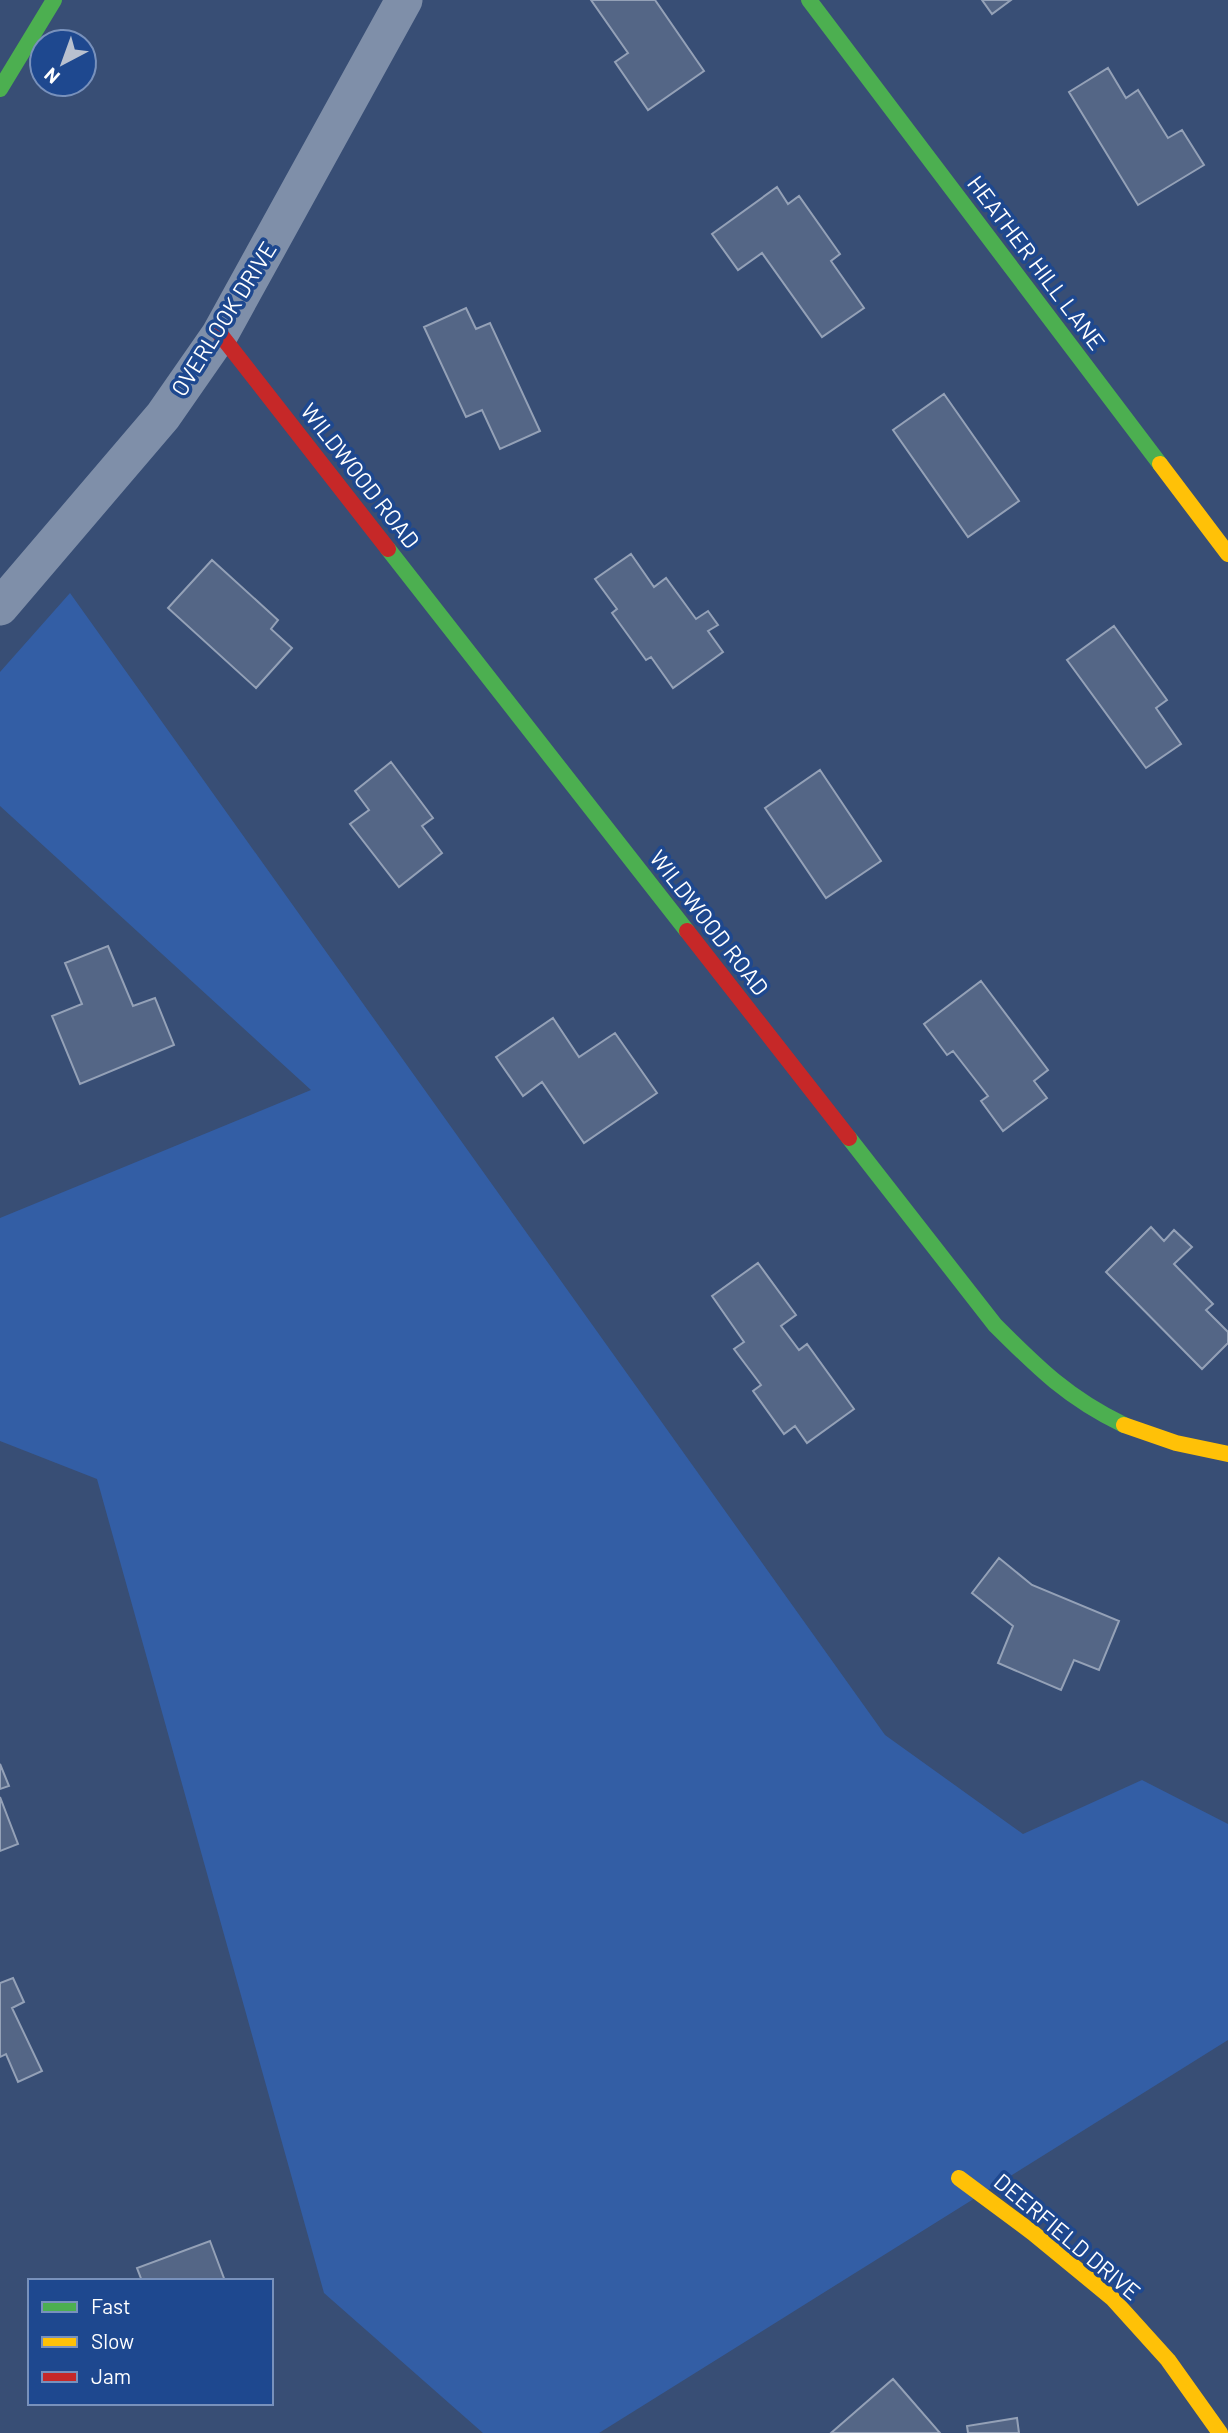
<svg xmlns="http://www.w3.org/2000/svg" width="1228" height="2433" font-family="Barlow,sans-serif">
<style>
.green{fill:#335ea5}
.building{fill:#546686;stroke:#94a1b7;stroke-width:2}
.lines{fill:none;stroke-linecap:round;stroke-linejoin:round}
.street{stroke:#7f8fa9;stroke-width:37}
.fast{stroke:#4caf50;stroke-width:16}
.slow{stroke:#ffc107;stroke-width:16}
.jam{stroke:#c62828;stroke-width:16}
.labels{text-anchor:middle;stroke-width:7;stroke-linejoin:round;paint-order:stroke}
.street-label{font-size:23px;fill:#fff;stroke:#1e488f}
</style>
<rect width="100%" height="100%" fill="#384e75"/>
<!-- green -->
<path class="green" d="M70 593 885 1735 1023 1834 1142 1780 1228 1824V2040L599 2433H483L324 2293 97 1479 0 1441V1218L311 1090 0 806V672Z"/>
<!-- building -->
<path class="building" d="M591 0H655L704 71 648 110 615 62 628 53Z
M982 0H1011L992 14Z
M1108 68 1126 98 1138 90 1168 138 1182 130 1204 165 1138 205 1069 92Z
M777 187 788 204 799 196 840 254 831 261 864 308 822 337 762 253 738 270 712 234Z
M466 308 476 329 490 323 540 431 500 449 482 410 466 417 424 327Z
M944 394 1019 501 968 537 893 430Z
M631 554 654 587 666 578 696 619 708 611 718 625 708 631 723 652 673 688 651 657 646 660 612 613 617 609 595 579Z
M212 560 278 620 271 629 292 648 256 688 168 608Z
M1114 626 1167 700 1156 708 1181 744 1146 768 1067 660Z
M391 762 433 818 422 826 442 853 399 887 350 824 369 810 355 791Z
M820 770 881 861 826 898 765 808Z
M108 946 133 1006 155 998 174 1045 80 1084 52 1016 82 1004 65 963Z
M981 981 1048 1070 1034 1081 1047 1098 1003 1131 981 1101 988 1096 953 1051 947 1055 924 1024Z
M553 1018 579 1057 615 1033 657 1093 584 1143 542 1082 523 1096 496 1057Z
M1151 1227 1164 1241 1174 1230 1192 1247 1174 1264 1213 1304 1206 1310 1228 1332V1343L1202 1369 1106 1272Z
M758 1263 796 1315 781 1326 799 1350 807 1344 854 1409 807 1443 795 1426 784 1434 753 1391 761 1385 734 1349 744 1342 712 1296Z
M999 1558 1032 1585 1119 1621 1099 1670 1074 1660 1061 1690 998 1663 1013 1626 972 1593Z
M0 1764 9 1786 0 1789Z
M0 1797 18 1844 0 1851Z
M13 1978 24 2002 12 2008 42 2071 18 2082 6 2054 0 2057V1983Z
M210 2241 225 2281H142L137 2268Z
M893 2379 940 2433H831Z
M1017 2418 1019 2433H968L967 2426Z"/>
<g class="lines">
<!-- street -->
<path class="street" d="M0 607 163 416 220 334 404 0"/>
<!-- fast -->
<path class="fast" d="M809 0 1160 464
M0 89 54 0
M388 549 687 931
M849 1138 995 1325C1038 1368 1068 1398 1124 1425"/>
<!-- slow -->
<path class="slow" d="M1160 464 1228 554
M1124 1425 1176 1443 1228 1454
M959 2178 1033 2233 1112 2298 1168 2360 1220 2433"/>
<!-- jam -->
<path class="jam" d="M220 334 388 549
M687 931 849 1138"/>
</g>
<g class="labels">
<!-- street labels -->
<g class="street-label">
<text transform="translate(1036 263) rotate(53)" y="8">HEATHER HILL LANE</text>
<text transform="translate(224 319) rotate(-58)" y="8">OVERLOOK DRIVE</text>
<text transform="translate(360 476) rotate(52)" y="8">WILDWOOD ROAD</text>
<text transform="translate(709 923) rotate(52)" y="8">WILDWOOD ROAD</text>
<text transform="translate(1067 2237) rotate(40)" y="8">DEERFIELD DRIVE</text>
</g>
</g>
<!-- legend -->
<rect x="28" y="2279" width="245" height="126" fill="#1e488f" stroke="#7891bc" stroke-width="2"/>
<rect x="42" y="2302" width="35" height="10" fill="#4caf50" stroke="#7891bc" stroke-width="2"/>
<text x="91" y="2314" font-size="21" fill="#ffffff">Fast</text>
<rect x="42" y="2337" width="35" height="10" fill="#ffc107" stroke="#7891bc" stroke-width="2"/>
<text x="91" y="2349" font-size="21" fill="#ffffff">Slow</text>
<rect x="42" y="2372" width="35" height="10" fill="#c62828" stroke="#7891bc" stroke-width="2"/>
<text x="91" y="2384" font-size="21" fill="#ffffff">Jam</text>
<!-- north arrow -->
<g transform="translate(63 63) rotate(221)"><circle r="33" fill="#1e488f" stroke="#7891bc" stroke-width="2"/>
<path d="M0-5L12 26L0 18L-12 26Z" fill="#b9c1cf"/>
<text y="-10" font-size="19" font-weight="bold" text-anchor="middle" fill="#ffffff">N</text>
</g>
</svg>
